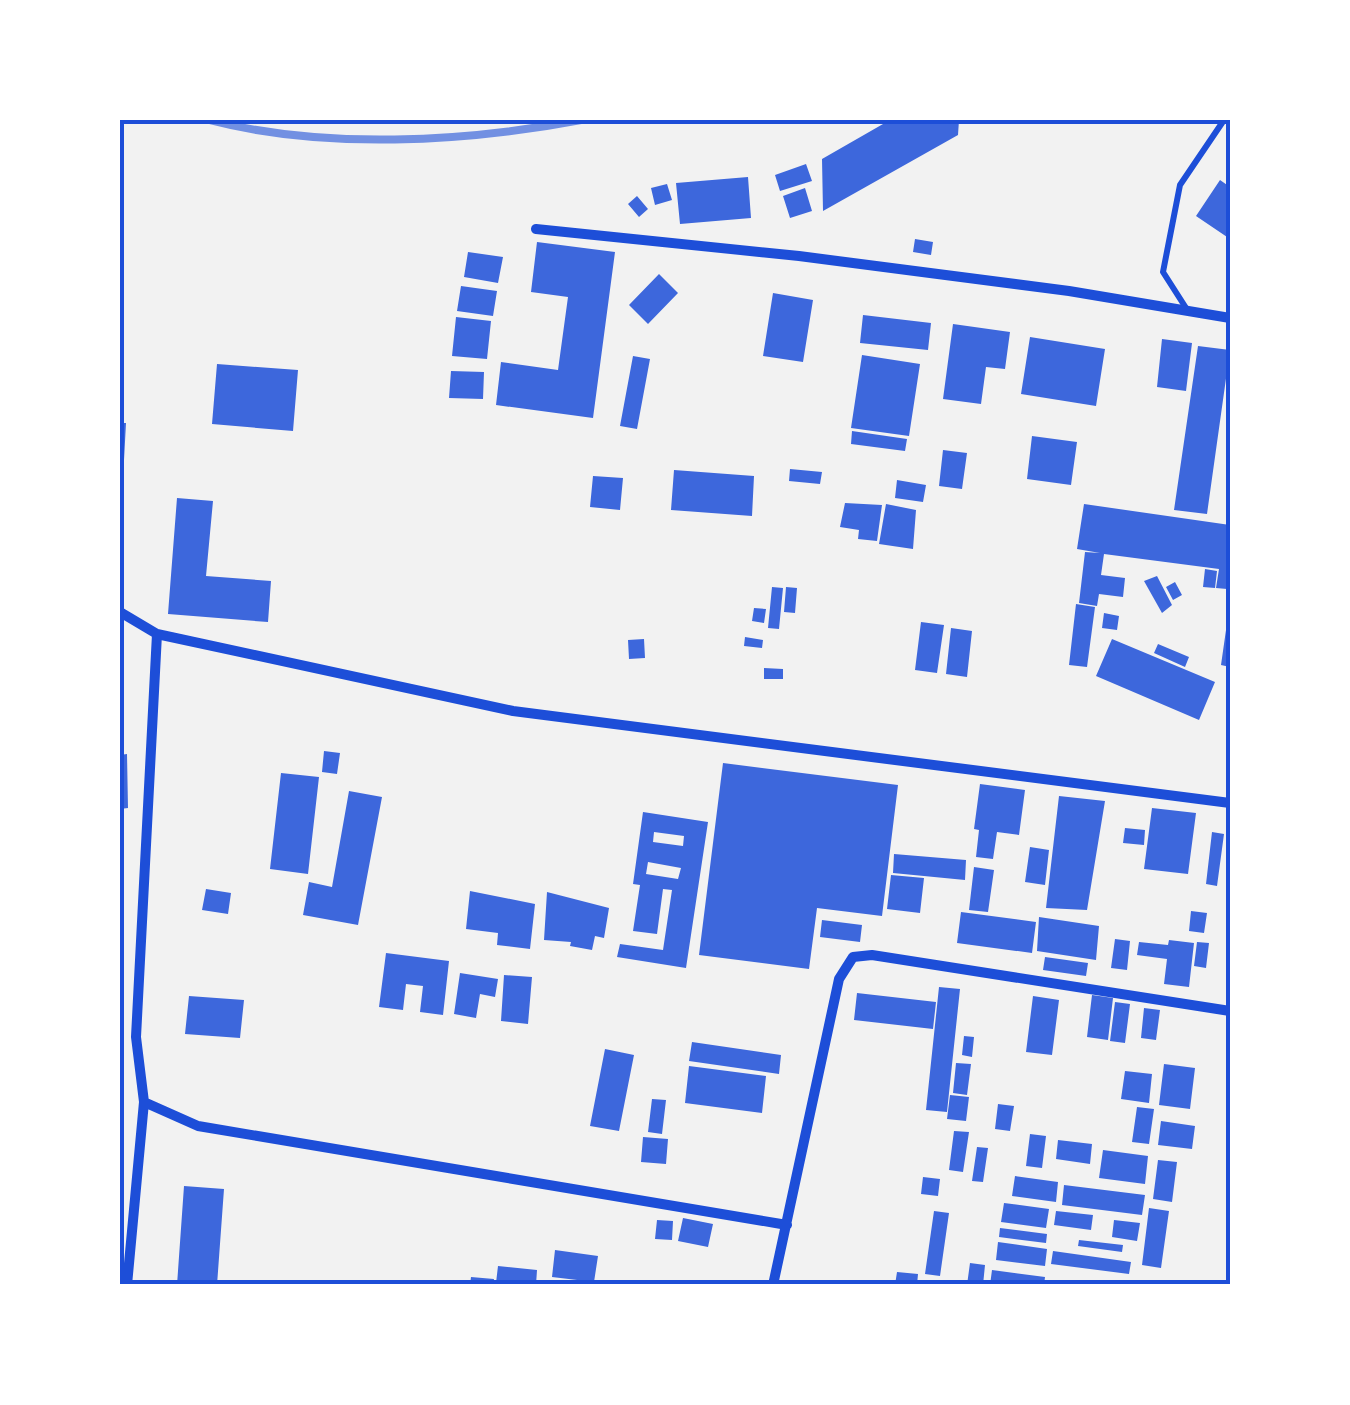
<svg xmlns="http://www.w3.org/2000/svg" width="1350" height="1405" font-family="Lato,sans-serif">
<style>
.building{fill:#3d67dc;fill-rule:evenodd}
.lines{fill:none;stroke-linecap:round;stroke-linejoin:round}
.service{stroke:#1d4ed8;stroke-width:6}
.minor{stroke:#1d4ed8;stroke-width:10}
.rail{stroke:#7290e2;stroke-width:8}
.neatline{fill:none;stroke:#1d4ed8;stroke-width:4}
</style>
<rect width="100%" height="100%" fill="#f2f2f2"/>
<!-- building -->
<path class="building" d="M890 120H959L958 135 823 211 822 159Z
M806 164 812 181 780 191 775 175Z
M748 177 751 218 680 224 676 183Z
M1220 180 1230 187V239L1196 216Z
M667 184 672 200 655 205 651 188Z
M805 188 812 211 790 218 783 196Z
M637 196 648 209 639 217 628 204Z
M915 239 933 242 931 255 913 252Z
M537 242 615 252 593 418 496 405 501 362 558 370 568 297 531 292Z
M468 252 503 257 498 283 464 277Z
M659 274 678 293 648 324 629 305Z
M461 286 497 291 493 316 457 311Z
M773 293 813 300 803 362 763 356Z
M863 315 931 323 928 350 860 343Z
M456 317 491 321 487 359 452 356Z
M953 324 1010 332 1005 369 986 367 981 404 943 399Z
M1030 337 1105 349 1096 406 1021 394Z
M1162 339 1192 343 1186 391 1157 387Z
M1198 346 1230 350 1207 514 1174 510Z
M862 355 920 364 909 436 851 428Z
M633 356 650 359 637 429 620 426Z
M217 364 298 370 293 431 212 424Z
M451 371 484 372 483 399 449 398Z
M120 423H126L124 460H120Z
M852 431 907 439 905 451 851 444Z
M1032 436 1077 442 1071 485 1027 479Z
M943 450 967 453 962 489 939 486Z
M790 469 822 472 820 484 789 481Z
M674 470 754 476 752 516 671 510Z
M593 476 623 478 620 510 590 507Z
M897 480 926 485 923 502 895 498Z
M177 498 213 501 206 576 271 581 268 622 168 614Z
M845 503 882 505 877 541 858 539 859 530 840 527Z
M886 504 916 510 913 549 879 544Z
M1084 504 1230 525 1227 589 1216 588 1219 569 1104 554 1101 575 1125 578 1123 597 1099 594 1097 606 1079 603 1085 552 1100 553 1077 549Z
M1205 569 1217 571 1215 588 1203 587Z
M1157 576 1172 605 1162 613 1144 581Z
M1175 582 1182 595 1173 600 1166 587Z
M772 587 783 588 779 629 768 628Z
M786 587 797 588 795 613 784 612Z
M1076 604 1095 607 1087 667 1069 665Z
M754 608 766 609 764 623 752 621Z
M1104 613 1119 616 1117 630 1102 628Z
M1228 616H1230V667L1221 665Z
M921 622 944 625 937 673 915 670Z
M951 628 972 631 967 677 946 674Z
M745 637 763 640 762 648 744 646Z
M644 639 645 658 629 659 628 640Z
M1112 639 1215 682 1199 720 1096 676Z
M1158 644 1189 657 1185 667 1154 653Z
M764 668 783 669V679H764Z
M324 751 340 753 337 774 322 772Z
M127 754 128 808 120 809V755Z
M723 763 898 785 882 916 817 908 809 969 699 955Z
M281 773 319 777 308 874 270 869Z
M980 784 1025 790 1019 835 997 832 993 859 976 857 979 830 974 829Z
M349 791 382 797 358 925 303 915 309 882 332 887Z
M1059 796 1105 801 1087 910 1046 908Z
M1152 808 1196 813 1188 874 1144 869Z
M643 812 708 822 686 968 617 957 620 944 663 950 672 890 663 889 657 934 633 931 640 885 633 884ZM654 832 684 836 683 846 653 842ZM648 862 681 868 678 879 646 874Z
M1125 828 1145 830 1144 845 1123 843Z
M1212 832 1224 834 1217 886 1206 884Z
M1030 847 1049 850 1045 885 1025 882Z
M894 854 966 860 965 880 893 873Z
M974 867 994 870 988 912 969 910Z
M891 875 924 878 920 913 887 909Z
M206 889 231 893 228 914 202 910Z
M470 891 535 904 530 949 497 945 498 933 466 929Z
M547 892 609 908 604 938 595 936 592 950 570 946 571 942 544 940Z
M1191 911 1207 913 1204 933 1189 931Z
M961 912 1036 922 1032 953 957 943Z
M1039 917 1099 926 1096 960 1037 951Z
M822 920 862 925 860 942 820 937Z
M1115 939 1130 941 1127 970 1111 968Z
M1169 940 1194 943 1189 987 1164 984 1167 959 1137 955 1139 942 1168 945Z
M1197 942 1209 943 1206 968 1194 966Z
M386 953 449 961 443 1015 420 1012 423 986 406 984 403 1010 379 1007Z
M1045 957 1088 963 1086 976 1043 970Z
M460 973 498 979 495 997 480 994 476 1018 454 1014Z
M504 975 532 977 528 1024 501 1021Z
M939 987 960 989 947 1112 926 1110Z
M857 993 936 1002 933 1029 854 1020Z
M1092 995 1113 998 1108 1040 1087 1037Z
M189 996 244 1000 240 1038 185 1034Z
M1033 996 1059 1000 1052 1055 1026 1052Z
M1115 1002 1130 1004 1125 1043 1110 1041Z
M1144 1008 1160 1010 1156 1040 1141 1038Z
M964 1036 974 1037 972 1057 962 1055Z
M692 1042 781 1055 779 1074 689 1061Z
M605 1049 634 1055 619 1131 590 1126Z
M956 1063 971 1064 967 1095 953 1093Z
M1164 1064 1195 1068 1190 1109 1159 1105Z
M689 1066 766 1076 762 1113 685 1103Z
M1125 1071 1152 1074 1149 1103 1121 1099Z
M950 1095 969 1097 966 1121 947 1119Z
M652 1099 666 1100 662 1134 648 1132Z
M998 1104 1014 1106 1010 1131 995 1129Z
M1137 1107 1154 1109 1149 1144 1132 1142Z
M1161 1121 1195 1126 1192 1149 1158 1145Z
M954 1131 969 1132 963 1172 949 1170Z
M1030 1134 1046 1136 1042 1168 1026 1166Z
M643 1137 668 1139 666 1164 641 1162Z
M1058 1140 1092 1144 1090 1164 1056 1159Z
M977 1147 988 1148 983 1182 972 1181Z
M1103 1150 1148 1156 1145 1184 1099 1178Z
M1158 1160 1177 1162 1172 1202 1153 1199Z
M1015 1176 1058 1182 1056 1202 1012 1196Z
M923 1177 940 1179 938 1196 921 1194Z
M1064 1185 1145 1195 1142 1215 1062 1205Z
M184 1186 224 1189 217 1285H177Z
M1004 1203 1049 1209 1046 1228 1001 1222Z
M1149 1208 1169 1211 1161 1268 1142 1265Z
M934 1211 949 1213 940 1276 925 1274Z
M1056 1211 1093 1215 1091 1230 1054 1225Z
M683 1218 713 1224 708 1247 678 1241Z
M657 1220 673 1221 672 1240 655 1239Z
M1114 1220 1140 1223 1137 1241 1112 1237Z
M1000 1228 1047 1234 1046 1243 999 1237Z
M1079 1240 1123 1245 1122 1252 1078 1246Z
M998 1242 1047 1249 1045 1266 996 1260Z
M555 1250 598 1256 594 1282 552 1277Z
M1053 1251 1131 1262 1129 1274 1051 1264Z
M970 1263 985 1265 983 1285H967Z
M498 1266 537 1270 536 1285 496 1283Z
M992 1270 1045 1277 1044 1285H990Z
M897 1272 918 1274 917 1285H895Z
M471 1277 494 1279 493 1285H470Z"/>
<g class="lines">
<!-- service -->
<path class="service" d="M1186 308 1163 272 1180 185 1224 120"/>
<!-- minor -->
<path class="minor" d="M536 229 799 256 1069 291 1230 318
M120 612 157 634 513 711 1230 803
M157 634 136 1037 144 1102 198 1126 787 1225
M127 1285 144 1102
M773 1285 839 979 853 957 872 955 1230 1011"/>
<!-- rail -->
<path class="rail" d="M209 120C324 150 465 142 581 120"/>
</g>
<!-- border -->
<rect width="1350" height="1405" fill="none" stroke="#ffffff" stroke-width="245"/>
<rect x="122" y="122" width="1106" height="1160" class="neatline"/>
</svg>
